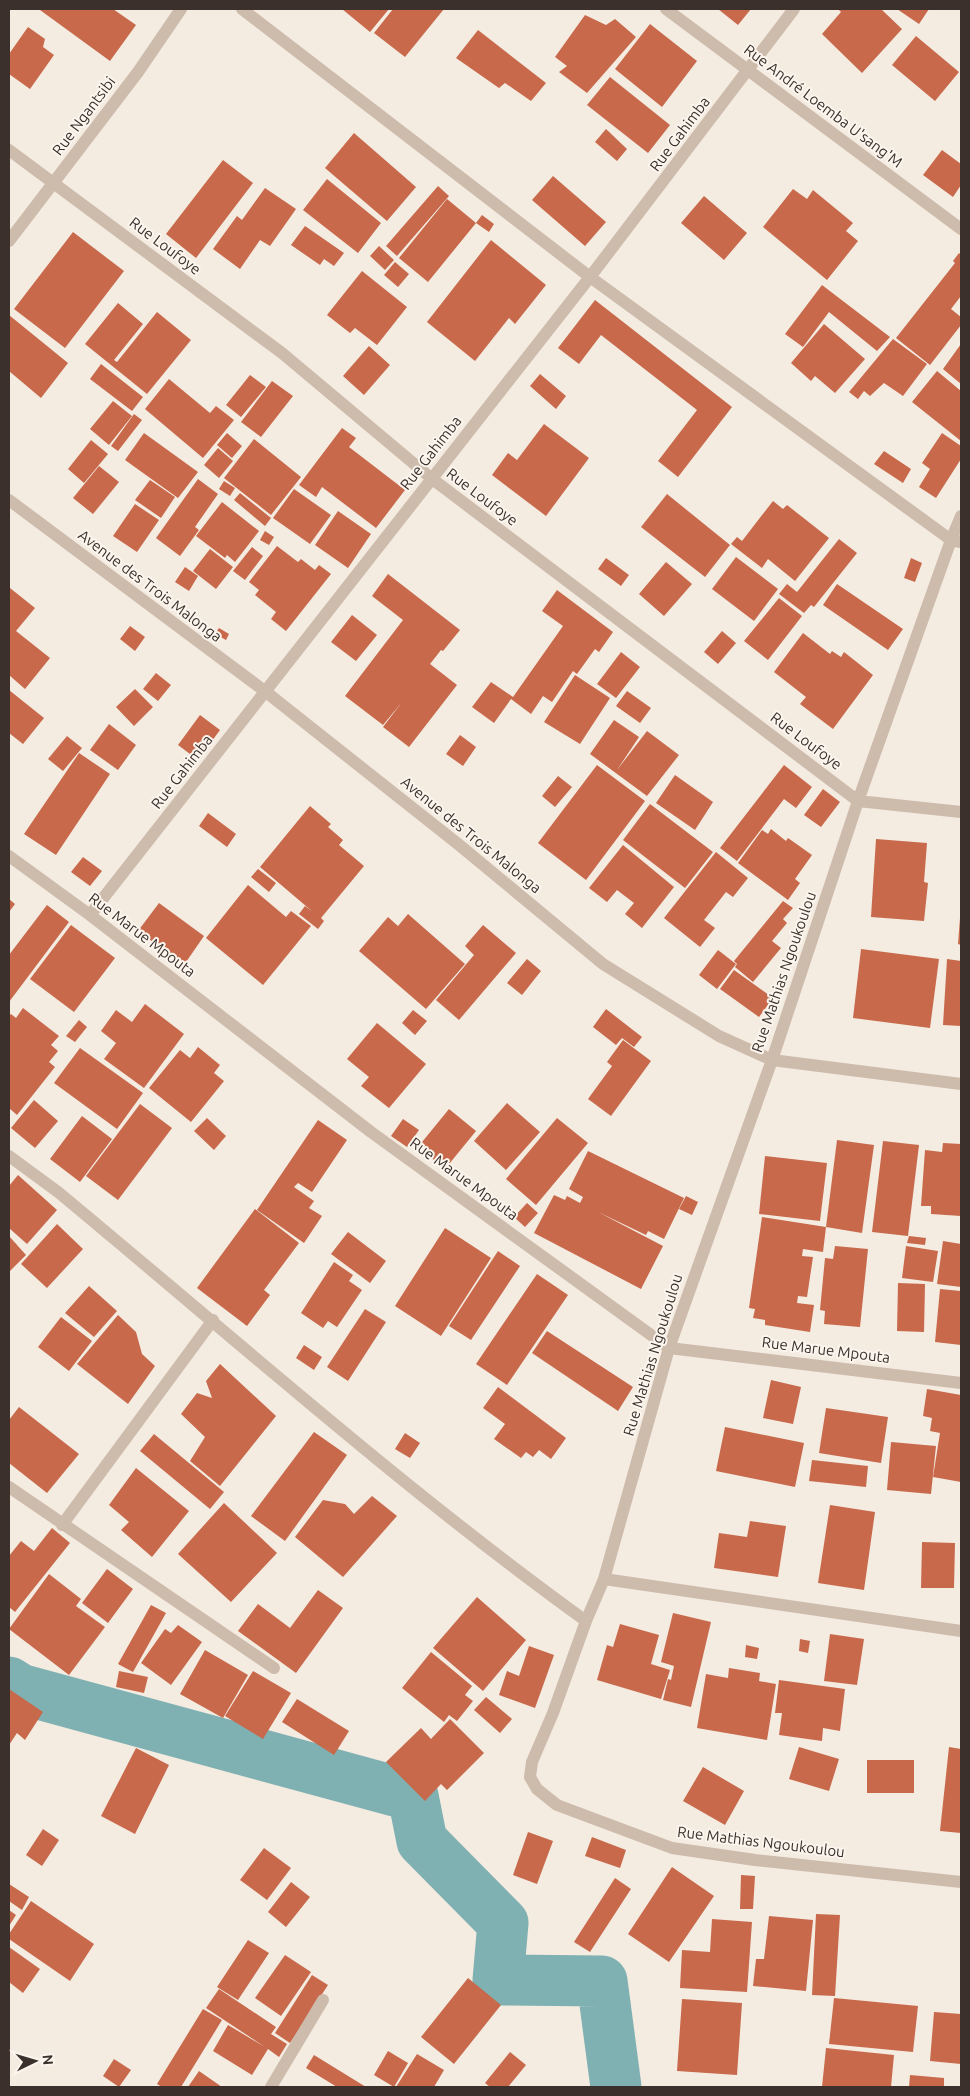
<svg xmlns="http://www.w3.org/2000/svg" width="970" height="2096" font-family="Ubuntu,sans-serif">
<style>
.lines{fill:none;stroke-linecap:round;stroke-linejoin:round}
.river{stroke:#7fb0b2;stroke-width:51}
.building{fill:#c8694b}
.minor{stroke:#cdbbac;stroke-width:12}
.labels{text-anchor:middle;stroke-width:4;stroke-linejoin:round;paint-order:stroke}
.street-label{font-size:15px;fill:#3b302b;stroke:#fbf5ee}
</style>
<rect width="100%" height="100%" fill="#f4ebe1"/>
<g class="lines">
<!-- river -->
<path class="river" d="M9 1682 20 1689 413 1796 422 1841 503 1923 498 1980 602 1981 616 2087"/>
</g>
<!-- building -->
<path class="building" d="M41 9H113L136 25 110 61 40 10Z
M342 9H389L370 32Z
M393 9H444L405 57 374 33Z
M718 9H751L738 25Z
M838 9H881L902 29 862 73 822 34 841 12Z
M897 9H929L919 24Z
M585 15 606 25 615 19 636 37 587 93 559 72 567 66 555 57Z
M650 24 697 61 662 107 615 69Z
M28 27 45 39 43 47 54 55 30 89 9 74V54Z
M478 30 546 83 531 101 505 83 499 88 456 58Z
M916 36 959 72 935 101 892 65Z
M610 77 670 125 648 153 587 105Z
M606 129 627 149 617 161 595 142Z
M354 133 416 187 387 221 325 168Z
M942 150 961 164V185L953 197 923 175Z
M223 160 253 183 196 258 166 234Z
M553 176 606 222 585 246 532 200Z
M327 179 381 223 358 253 303 210Z
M438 186 449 196 397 256 386 246Z
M265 188 296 209 270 246 260 240 240 269 213 249 237 216 242 220Z
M793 189 807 199 813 190 853 223 846 231 858 241 827 280 763 227Z
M704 196 747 233 724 260 681 223Z
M447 199 476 223 482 215 494 224 489 232 476 223 428 282 399 258Z
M305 226 344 253 334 266 324 259 320 265 291 245Z
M73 232 124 271 65 348 14 309Z
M491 240 546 285 515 324 509 318 475 361 427 322Z
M379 246 394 260 385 270 370 256Z
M959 253 961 255V296L951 309 961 317V325L930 365 896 338 955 263 953 261Z
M395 262 409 274 398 287 384 275Z
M362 271 407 307 377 345 355 328 350 333 327 315Z
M822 285 890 337 877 351 829 312 803 347 785 334Z
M595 300 732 407 678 477 658 461 697 410 601 335 579 364 558 348Z
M118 303 143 324 114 360 117 362 157 312 191 340 147 394 85 344Z
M9 315 68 363 41 398 9 371Z
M824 324 865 359 835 393 815 376 811 381 791 363Z
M893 339 927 364 903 396 884 383 870 396 864 391 858 399 849 392Z
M961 344V384L943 369Z
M369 346 390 365 364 395 343 376Z
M101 364 143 397 132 411 90 379Z
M937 371 961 391V441L912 402Z
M540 374 566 396 556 409 530 386Z
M250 375 266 387 241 417 226 405Z
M169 379 210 413 216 406 234 420 203 458 145 409Z
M272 381 293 396 261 437 241 422Z
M113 401 132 416 109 445 90 429Z
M134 414 142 420 118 451 111 446Z
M544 424 589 458 546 516 492 475 508 453 517 460Z
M342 428 356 438 349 447 405 490 376 528 322 487 316 497 299 485Z
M144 433 198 472 178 498 125 460Z
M227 433 242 446 232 458 217 445Z
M942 433 961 446V459L936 498 919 487 930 469 922 463Z
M254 439 301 477 271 515 224 478Z
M91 440 108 454 84 483 68 469Z
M218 448 233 461 219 478 204 465Z
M884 451 911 469 903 483 874 464Z
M99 466 119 482 93 514 73 498Z
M198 479 218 494 195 527 199 530 180 556 156 538Z
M150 480 175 497 161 518 135 500Z
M224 481 235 488 230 496 219 489Z
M294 489 331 515 310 544 273 518Z
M240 493 271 518 265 526 234 500Z
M667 494 730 545 705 577 641 527Z
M773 501 783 509 787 505 829 538 795 581 768 559 762 568 731 544 737 537 742 541Z
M222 502 259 531 235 562 227 555 225 558 196 536Z
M135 504 159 520 137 552 113 536Z
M338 511 371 534 348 568 315 545Z
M265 531 274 537 269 545 260 540Z
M839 539 857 553 814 607 811 605 804 613 779 594 787 584 797 592Z
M277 546 298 562 301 559 315 570 319 565 331 574 286 631 271 619 276 612 255 595 259 590 249 582Z
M252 547 263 556 245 580 233 571Z
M210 549 233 567 216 589 193 571Z
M736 557 778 589 754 621 712 589Z
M606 558 629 575 621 586 598 569Z
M911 558 922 563 915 582 904 578Z
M666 562 692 584 664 616 639 594Z
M185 567 198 576 189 591 175 582Z
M388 574 460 630 443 651 441 650 430 664 457 685 409 747 383 727 402 702 383 725 345 696 403 620 372 596Z
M837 584 903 629 888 650 823 605Z
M10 588 35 608 16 631 50 658 25 689 9 675Z
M557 590 613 632 599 652 595 649 577 674 573 671 552 702 543 696 531 714 511 699 494 723 472 707 491 682 513 697 563 626 542 611Z
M779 598 802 616 768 660 744 641Z
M352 615 377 635 356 661 331 642Z
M130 626 145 637 135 651 120 639Z
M219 628 229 634 226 640 215 634Z
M722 631 736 643 718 664 704 652Z
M803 633 830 654 832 651 841 657 844 652 873 675 833 729 800 704 806 697 774 672Z
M621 652 640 667 616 698 597 684Z
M156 673 171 685 158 701 143 689Z
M575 675 610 698 580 744 544 722Z
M135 689 153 707 134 726 116 707Z
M9 690 44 718 23 744 9 733Z
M627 691 651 708 640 723 616 706Z
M200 715 220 730 198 760 178 745Z
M614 720 639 737 617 770 647 731 679 755 647 796 590 754Z
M109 724 136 745 118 770 90 750Z
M460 735 476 747 463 766 446 754Z
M67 736 82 748 63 771 48 759Z
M79 753 110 774 56 855 24 834Z
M597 765 645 801 586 880 538 843Z
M784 765 812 787 796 808 784 799 737 861 720 848Z
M675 775 713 802 695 830 656 803Z
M558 776 572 787 555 807 542 796Z
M823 789 840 802 821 827 804 815Z
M650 804 713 852 685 888 623 840Z
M310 806 331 824 328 827 343 840 339 845 364 866 321 918 324 921 318 929 299 914 305 906 313 912 260 867Z
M208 813 236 834 227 847 199 826Z
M771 829 786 841 788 838 812 855 795 879 800 883 788 900 738 863 762 830 768 834Z
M876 839 927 843 924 882 928 883 924 921 871 917Z
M623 845 674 887 642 928 625 914 634 903 617 890 607 902 589 888Z
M716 852 748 878 733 897 726 892 704 920 715 928 700 947 664 918Z
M83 857 102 871 90 886 71 872Z
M258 869 276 883 269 892 251 877Z
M248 885 286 917 291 911 311 926 263 985 206 938Z
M9 899 15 904 9 912Z
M783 901 793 908 783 919 787 923 772 941 781 948 753 982 735 967 737 964 734 961Z
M159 903 204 936 184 965 138 931Z
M47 905 69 922 9 1002V955Z
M408 914 465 964 426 1009 359 951 388 917 398 926Z
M960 918H961V945L958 944Z
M71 925 115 958 74 1012 30 979Z
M483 925 516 953 459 1020 436 1000 474 955 465 946Z
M861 949 939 959 930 1028 853 1018Z
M718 950 736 964 717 989 699 975Z
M527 959 541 971 522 995 507 983Z
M947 959 961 961V1026L943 1025Z
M734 970 773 998 759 1017 720 989Z
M145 1004 184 1034 144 1088 104 1059 116 1043 101 1031 116 1010 132 1022Z
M23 1008 59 1036 51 1045 58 1051 49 1062 55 1067 17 1115 9 1108V1016L11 1014 16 1018Z
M606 1009 642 1037 634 1047 622 1038 616 1045 593 1027Z
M413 1010 427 1021 415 1035 402 1023Z
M79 1020 87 1027 75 1042 66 1036Z
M377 1023 426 1064 389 1108 361 1086 369 1077 347 1059Z
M623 1040 651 1061 611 1116 588 1099 612 1066 607 1062Z
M198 1047 220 1065 214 1073 224 1081 191 1122 149 1088 180 1050 190 1058Z
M80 1048 143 1093 117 1129 54 1083Z
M34 1100 58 1121 35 1148 11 1128Z
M507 1103 540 1132 506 1170 474 1141Z
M140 1104 172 1128 118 1200 86 1176Z
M449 1109 476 1131 445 1169 418 1147Z
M82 1116 112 1139 80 1182 50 1159Z
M207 1118 226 1136 214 1150 194 1131Z
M557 1118 588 1143 536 1205 506 1179Z
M403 1119 419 1130 407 1147 391 1136Z
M318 1120 347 1140 312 1192 298 1183 294 1187 314 1201 309 1208 322 1216 304 1243 257 1210Z
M837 1140 874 1145 862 1233 826 1227Z
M883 1141 919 1145 908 1236 872 1232Z
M943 1143 961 1144V1216L931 1214V1206H921L925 1150 942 1152Z
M588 1151 684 1198 664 1239 648 1231 646 1235 598 1212 663 1246 641 1289 534 1233 554 1195 565 1200 567 1196 580 1203 583 1197 569 1189Z
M765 1156 827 1163 820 1221 759 1214Z
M18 1175 57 1210 27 1244 9 1228V1186Z
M686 1196 698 1202 692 1215 679 1209Z
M527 1203 538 1213 525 1227 514 1217Z
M255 1209 299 1243 264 1290 270 1295 247 1326 197 1288Z
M762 1217 826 1227 823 1252 803 1249 802 1256 813 1257 807 1297 798 1296 797 1303 814 1305 810 1332 765 1325V1320L753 1318 755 1309 749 1308Z
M57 1224 83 1249 47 1288 21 1264Z
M445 1228 491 1258 441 1336 395 1306Z
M348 1232 386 1261 370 1283 331 1254Z
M9 1236 26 1255 9 1272Z
M909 1236 926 1238 925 1245 907 1243Z
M943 1241 961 1244V1287L937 1284Z
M835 1246 868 1249 860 1327 824 1324 825 1311 820 1310 825 1258 833 1259Z
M906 1246 938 1251 933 1282 902 1278Z
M498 1251 520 1266 471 1340 449 1326Z
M334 1262 353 1275 349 1281 362 1290 337 1327 328 1321 323 1328 301 1313Z
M537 1274 568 1295 507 1385 476 1364Z
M898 1283 925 1284 924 1332 897 1331Z
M89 1286 117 1311 94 1337 65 1313Z
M940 1289 961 1291V1345L935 1342Z
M365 1309 386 1322 348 1381 327 1367Z
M118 1315 136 1332 142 1354 155 1366 128 1404 77 1364Z
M61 1317 92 1341 69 1371 38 1347Z
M547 1331 633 1387 618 1411 532 1353Z
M304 1345 322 1357 314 1370 296 1358Z
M220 1364 276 1416 220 1486 190 1461 205 1437 181 1414 197 1393 212 1398 206 1381Z
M771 1380 801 1387 793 1424 763 1418Z
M498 1387 566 1438 551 1459 539 1450 533 1457 526 1452 521 1458 494 1439 505 1424 483 1408Z
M927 1389 961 1395V1482L933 1477 940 1433 930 1431 932 1418 923 1416Z
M19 1407 79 1454 47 1493 9 1463V1420Z
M826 1408 888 1417 881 1463 819 1453Z
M725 1427 804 1443 795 1487 716 1471Z
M314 1432 347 1455 285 1541 251 1516Z
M405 1433 420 1443 410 1458 395 1449Z
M154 1434 224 1492 210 1509 140 1451Z
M891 1442 936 1446 931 1494 887 1490Z
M812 1460 868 1466 866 1487 809 1481Z
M136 1468 189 1511 152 1557 121 1530 129 1522 109 1505Z
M372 1496 397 1516 343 1577 295 1537 323 1500 345 1504 354 1514Z
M224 1503 277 1553 231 1602 178 1554Z
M830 1505 875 1512 864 1590 818 1583Z
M750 1521 786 1526 778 1577 714 1568 719 1533 747 1537Z
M52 1528 70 1543 15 1612 9 1607V1556L21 1541 34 1551Z
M922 1542 955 1543 954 1588H921Z
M107 1569 133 1589 108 1623 82 1603Z
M49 1574 81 1599 76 1606 105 1627 69 1675 9 1629Z
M318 1590 343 1608 296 1673 238 1631 258 1604 290 1628Z
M477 1597 526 1640 483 1691 433 1648Z
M151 1605 166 1613 133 1672 118 1664Z
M673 1613 711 1622 691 1707 663 1700 668 1679 671 1680 674 1666 661 1662Z
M620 1624 659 1635 651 1664 670 1670 661 1699 597 1680 607 1645 613 1647Z
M178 1625 202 1642 171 1685 141 1663 165 1629 171 1633Z
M830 1634 864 1639 857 1685 824 1681Z
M800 1639 810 1641 808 1653 799 1651Z
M746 1645 759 1648 757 1659 745 1657Z
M529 1646 554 1655 535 1708 499 1695 507 1671 519 1676Z
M205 1650 248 1675 223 1718 180 1694Z
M431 1652 472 1686 465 1695 473 1701 457 1721 449 1715 444 1722 402 1688Z
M729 1668 760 1673 759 1681 776 1684 767 1740 697 1728 706 1674 728 1678Z
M119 1671 148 1677 144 1693 116 1687Z
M253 1671 291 1693 263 1739 225 1716Z
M779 1680 845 1689 840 1731 823 1728 822 1741 779 1735 782 1713H775Z
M9 1689 43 1712 25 1740 17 1733 9 1745Z
M486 1697 512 1719 500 1733 474 1710Z
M297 1699 349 1731 334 1755 282 1722Z
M450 1719 484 1753 447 1790 441 1784 425 1801 386 1762 421 1728 431 1739Z
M799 1747 839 1759 829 1791 789 1779Z
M949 1747 961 1749V1833L940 1831Z
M136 1748 169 1765 135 1834 101 1816Z
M867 1760H914V1793H867Z
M703 1767 744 1791 725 1825 683 1801Z
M43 1829 59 1840 42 1866 26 1855Z
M528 1832 553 1841 537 1884 513 1875Z
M592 1837 626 1850 620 1868 585 1856Z
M264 1848 291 1868 267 1900 240 1880Z
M672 1867 714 1896 669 1962 628 1934Z
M741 1875 755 1876 753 1909H740Z
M615 1878 631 1889 590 1952 574 1942Z
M291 1882 310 1897 286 1927 268 1912Z
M9 1884 29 1897 22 1910 9 1901Z
M31 1901 94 1944 70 1981 9 1939V1934Z
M9 1910 16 1915 9 1926Z
M816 1914 840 1915 835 1996 812 1995Z
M769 1916 813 1920 806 1991 753 1986 756 1959H764Z
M712 1919 752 1922 747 1992 680 1988 682 1950 710 1952Z
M248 1940 269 1953 238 2000 217 1987Z
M9 1947 40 1969 23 1993 9 1982Z
M285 1955 311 1972 281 2016 255 1998Z
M312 1975 328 1985 290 2043 275 2033Z
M468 1978 501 2005 454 2064 421 2037Z
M219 1989 276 2027 271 2034 287 2044 279 2057 268 2049 252 2075 213 2051 228 2025 265 2047 206 2008Z
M834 1998 918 2006 913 2052 829 2044Z
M682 1999 742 2003 737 2075 677 2071Z
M203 2009 222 2020 181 2087H162L157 2084Z
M934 2012 961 2014V2064L930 2061Z
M826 2048 894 2055 891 2087H822Z
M388 2051 408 2063 394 2087 374 2075Z
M510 2052 526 2065 508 2087H490L485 2083Z
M417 2054 444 2070 434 2087H396Z
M314 2055 366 2087H337L306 2068Z
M114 2059 131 2070 119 2087 103 2076Z
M199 2071 222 2087H188Z
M910 2075 944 2078V2087H909Z"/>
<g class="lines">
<!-- minor -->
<path class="minor" d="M242 9 590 277 951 540 961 542
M666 9 961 229
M9 150 282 353 431 478 858 801 961 812
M9 241 138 72 181 9
M9 500 266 692 458 844 603 964 719 1036 772 1060 961 1084
M961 516 951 540 858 801 772 1060 669 1348 604 1579 586 1621 553 1713 532 1762 530 1777 537 1789 557 1805 672 1848 755 1860 961 1882
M9 856 90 915 371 1132 669 1348 961 1383
M90 915 590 277 794 9
M9 1156 58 1192C232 1336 403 1489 586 1621
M9 1487 274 1668
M62 1525 213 1320
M604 1579 961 1631
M271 2087 323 2000"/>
</g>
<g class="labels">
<!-- street labels -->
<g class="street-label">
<text transform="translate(823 106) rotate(37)" y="5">Rue André Loemba U'sang'M</text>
<text transform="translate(84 116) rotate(-53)" y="5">Rue Ngantsibi</text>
<text transform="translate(680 134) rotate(-53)" y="5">Rue Gahimba</text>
<text transform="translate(165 246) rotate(37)" y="5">Rue Loufoye</text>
<text transform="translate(431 453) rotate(-52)" y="5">Rue Gahimba</text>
<text transform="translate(482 497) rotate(37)" y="5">Rue Loufoye</text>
<text transform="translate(150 586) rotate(37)" y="5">Avenue des Trois Malonga</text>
<text transform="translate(806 741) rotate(37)" y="5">Rue Loufoye</text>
<text transform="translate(182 772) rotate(-52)" y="5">Rue Gahimba</text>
<text transform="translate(471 835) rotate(39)" y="5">Avenue des Trois Malonga</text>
<text transform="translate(142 935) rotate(37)" y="5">Rue Marue Mpouta</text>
<text transform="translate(784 972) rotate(-71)" y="5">Rue Mathias Ngoukoulou</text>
<text transform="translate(464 1179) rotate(36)" y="5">Rue Marue Mpouta</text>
<text transform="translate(826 1350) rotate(7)" y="5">Rue Marue Mpouta</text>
<text transform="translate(653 1355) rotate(-73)" y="5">Rue Mathias Ngoukoulou</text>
<text transform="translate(761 1842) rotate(7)" y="5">Rue Mathias Ngoukoulou</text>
</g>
</g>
<!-- border -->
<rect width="970" height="2096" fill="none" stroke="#3b302b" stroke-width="20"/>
<!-- north arrow -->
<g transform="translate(35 2061) rotate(85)" stroke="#fbf5ee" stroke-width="4" paint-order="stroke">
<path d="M0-4L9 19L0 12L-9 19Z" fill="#3b302b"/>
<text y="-8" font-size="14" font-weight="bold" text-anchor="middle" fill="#3b302b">N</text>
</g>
</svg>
